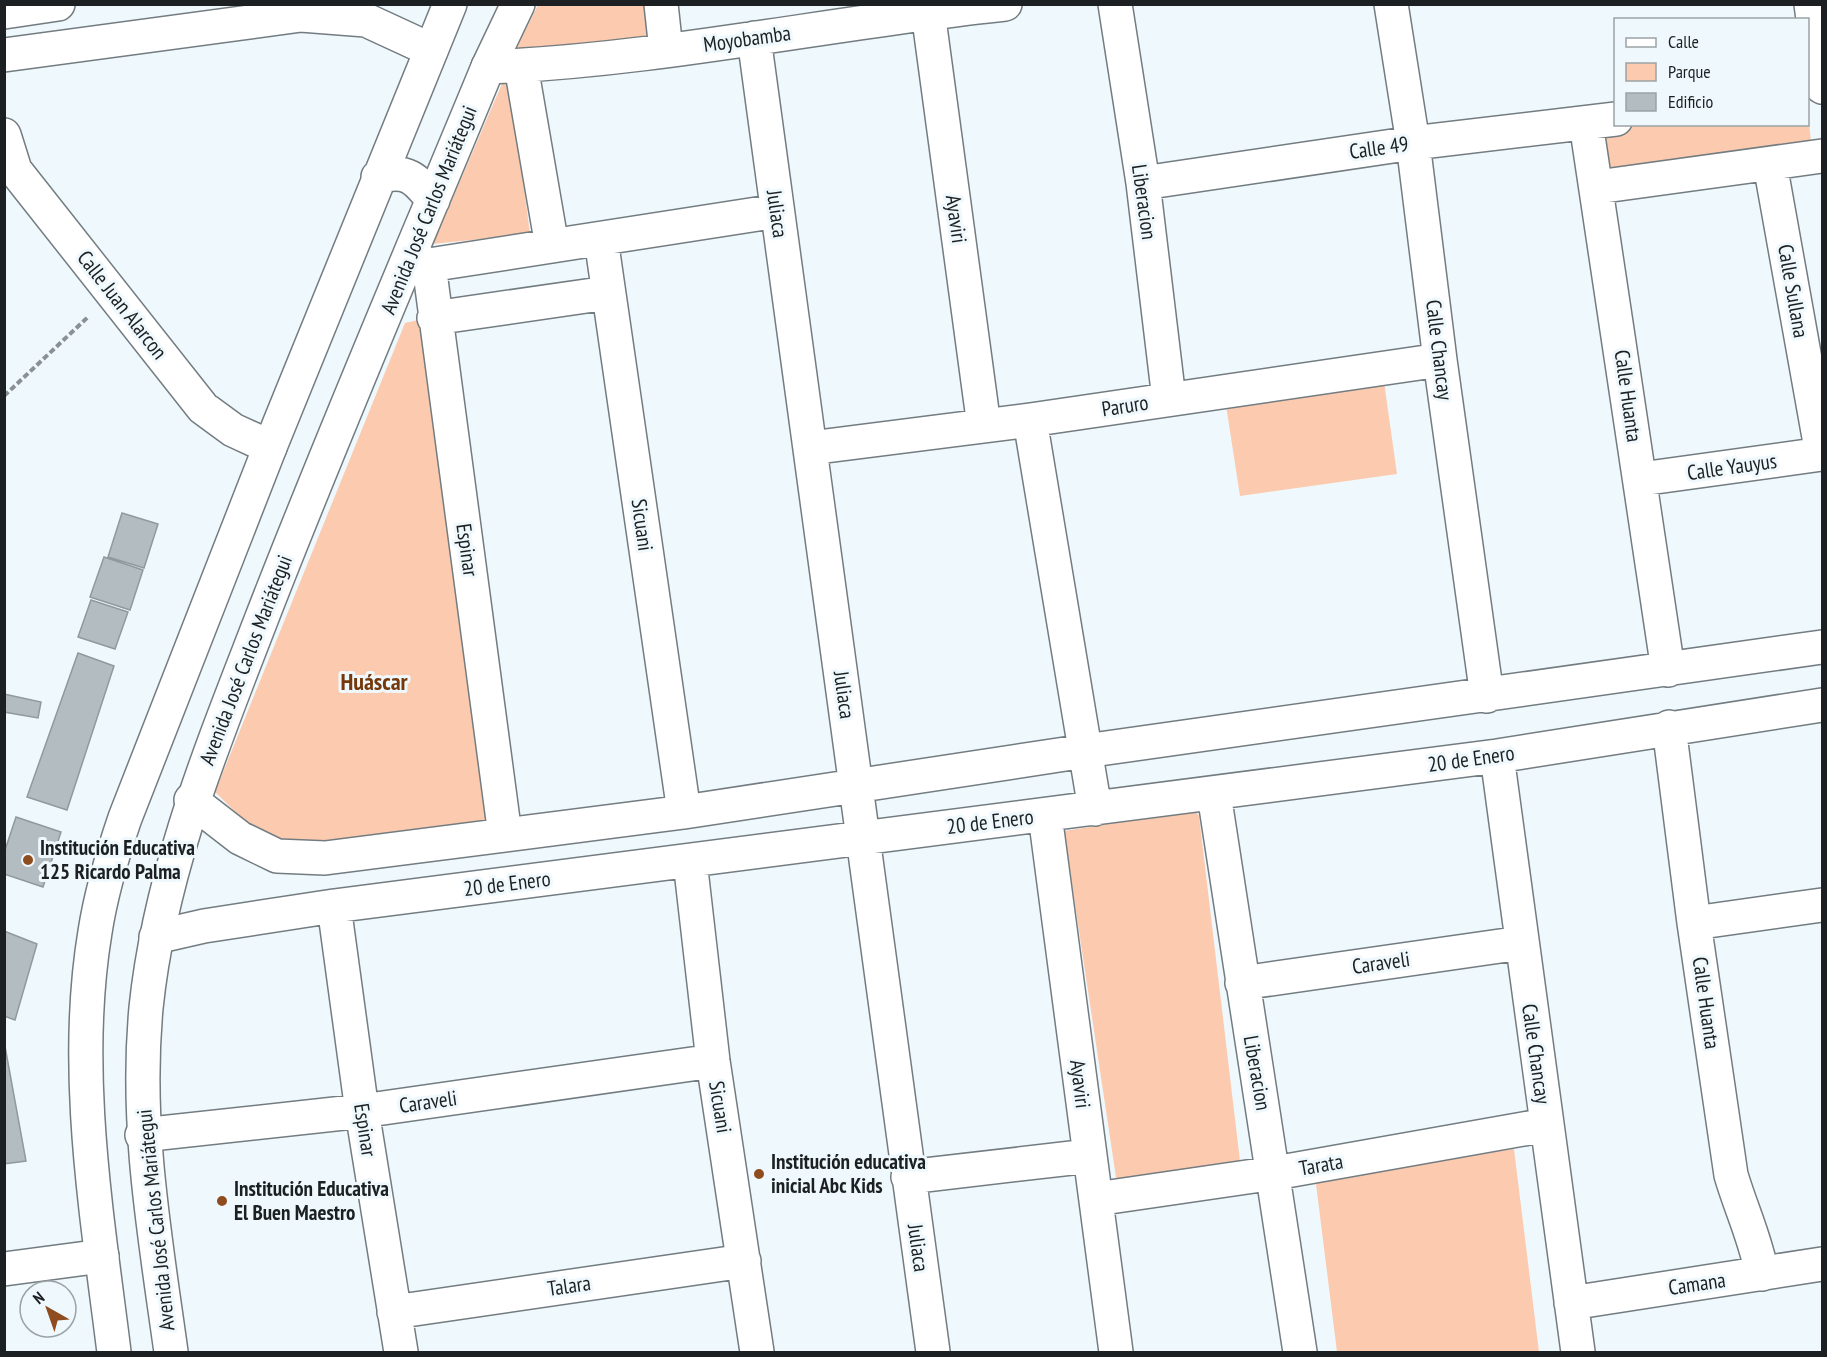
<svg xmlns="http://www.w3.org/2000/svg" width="1827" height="1357" font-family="'PT Sans Narrow',sans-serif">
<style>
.green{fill:#fccbaf}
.building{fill:#b3bdc1;stroke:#90999d;stroke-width:1.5}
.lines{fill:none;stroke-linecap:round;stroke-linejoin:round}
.minor-casing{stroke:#737c80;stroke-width:36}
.major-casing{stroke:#737c80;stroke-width:36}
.path{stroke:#8a9194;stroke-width:4;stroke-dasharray:6 3;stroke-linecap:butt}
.minor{stroke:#fff;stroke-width:33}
.major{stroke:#fff;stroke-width:33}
.poi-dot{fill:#8f4c1e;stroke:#eff9fd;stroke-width:2}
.labels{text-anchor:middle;stroke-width:6;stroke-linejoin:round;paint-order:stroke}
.street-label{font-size:21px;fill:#1d2022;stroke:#eff9fd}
.poi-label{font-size:21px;font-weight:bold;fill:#1d2022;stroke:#eff9fd;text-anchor:start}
.quarter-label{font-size:24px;font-weight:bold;fill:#74380a;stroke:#eff9fd}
</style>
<rect width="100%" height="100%" fill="#eff9fd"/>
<!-- green -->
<path class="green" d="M538 5H649L652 36 512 57Z
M504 79H510L530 234 433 244Z
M1808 109 1811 143 1605 171 1598 126 1808 124Z
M423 319 492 824 307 844C258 838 249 825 215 792L405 323Z
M1384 382 1397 474 1240 496 1225 399Z
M1195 810 1199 816 1240 1161 1117 1184 1064 831Z
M1514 1149 1539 1352H1337L1315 1176Z"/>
<!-- building -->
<path class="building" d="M122 513 158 524 144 568 108 557Z
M104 557 143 570 130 610 90 597Z
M91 600 128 612 115 649 78 637Z
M78 653 114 666 67 810 27 797Z
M4 694 41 702 38 718 4 712Z
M16 817 61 832 43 887 4 874V853Z
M4 931 37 944 15 1020 4 1016Z
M4 1041 26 1161 4 1164Z"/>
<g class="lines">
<defs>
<path id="minor" d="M661 4 666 50
M1115 4 1143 183 1169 399
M1391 4 1413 143 1440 360 1487 696
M1811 4 1822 87
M4 12 58 4
M928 12 984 426
M754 38 933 1352
M4 55 301 15 366 20 431 50
M521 66 552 246
M488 67C661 60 832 22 1005 4
M1586 123 1668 670
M4 135 15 170 203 408 233 430 270 447
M1770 164 1822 454
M1143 183 1413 143 1616 119
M1597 187 1822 156
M601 239 684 812
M411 256 429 265 777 211
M429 265 505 835
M434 318 607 293
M1030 420 1095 809
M810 448 1030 420 1440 360
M1641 479 1822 454
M1669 727 1694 923 1731 1175C1741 1209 1756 1240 1762 1274
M1497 756 1578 1352
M1214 794 1300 1352
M191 800 240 838 277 856 325 858 684 812 1085 751 1822 647
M1045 815 1116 1352
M690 861 713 1061 757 1352
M334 906 362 1111 401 1352
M1694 923 1822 905
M156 937 204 926 334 906 1497 756 1822 705
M1242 983 1521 943
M142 1135 362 1111 713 1061
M908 1177 1089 1156
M1096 1199 1275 1173 1546 1125
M4 1269 102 1256
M1571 1303 1822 1264
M394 1312 744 1261"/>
<path id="major" d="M378 177C407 168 416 179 433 200
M114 1352C97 1215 72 1070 95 932 101 893 112 856 125 818L270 447 450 4
M171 1352C155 1236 135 1127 146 1008 160 872 212 747 261 620 333 434 412 251 488 67L518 4"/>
</defs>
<!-- minor casing -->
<use href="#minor" class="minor-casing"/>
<!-- major casing -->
<use href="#major" class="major-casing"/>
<!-- path -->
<path class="path" d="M4 396 88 317"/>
<!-- minor -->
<use href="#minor" class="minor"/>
<!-- major -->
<use href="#major" class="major"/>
</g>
<!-- markers -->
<g class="poi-dot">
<circle cx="28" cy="860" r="6"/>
<circle cx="759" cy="1174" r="6"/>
<circle cx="222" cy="1201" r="6"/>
</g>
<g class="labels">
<!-- street labels -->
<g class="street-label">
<text transform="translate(747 39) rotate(-8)" y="7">Moyobamba</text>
<text transform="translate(1379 148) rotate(-8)" y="7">Calle 49</text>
<text transform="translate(1144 202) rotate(82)" y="7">Liberacion</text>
<text transform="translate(429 210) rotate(-68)" y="7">Avenida José Carlos Mariátegui</text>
<text transform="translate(777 214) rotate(82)" y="7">Juliaca</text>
<text transform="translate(956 219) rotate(82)" y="7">Ayaviri</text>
<text transform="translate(1793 291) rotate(80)" y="7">Calle Sullana</text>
<text transform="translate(122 305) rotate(52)" y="7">Calle Juan Alarcon</text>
<text transform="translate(1439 350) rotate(83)" y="7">Calle Chancay</text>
<text transform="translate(1628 396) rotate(82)" y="7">Calle Huanta</text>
<text transform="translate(1125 406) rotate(-9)" y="7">Paruro</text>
<text transform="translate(1732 467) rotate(-8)" y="7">Calle Yauyus</text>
<text transform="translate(642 525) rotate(82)" y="7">Sicuani</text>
<text transform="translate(467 550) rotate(82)" y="7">Espinar</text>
<text transform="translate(246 660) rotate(-69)" y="7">Avenida José Carlos Mariátegui</text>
<text transform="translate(844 695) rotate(82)" y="7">Juliaca</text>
<text transform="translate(1471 759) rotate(-8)" y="7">20 de Enero</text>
<text transform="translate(990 822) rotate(-7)" y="7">20 de Enero</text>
<text transform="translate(507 884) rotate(-7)" y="7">20 de Enero</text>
<text transform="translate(1381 963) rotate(-8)" y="7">Caraveli</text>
<text transform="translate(1706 1003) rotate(82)" y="7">Calle Huanta</text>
<text transform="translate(1536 1054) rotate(82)" y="7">Calle Chancay</text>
<text transform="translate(1257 1073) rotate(80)" y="7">Liberacion</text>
<text transform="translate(1080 1084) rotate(83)" y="7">Ayaviri</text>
<text transform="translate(428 1102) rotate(-8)" y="7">Caraveli</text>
<text transform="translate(720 1107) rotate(81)" y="7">Sicuani</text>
<text transform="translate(365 1130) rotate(81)" y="7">Espinar</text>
<text transform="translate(1321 1165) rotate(-10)" y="7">Tarata</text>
<text transform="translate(156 1220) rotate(-96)" y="7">Avenida José Carlos Mariátegui</text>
<text transform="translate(918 1248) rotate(82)" y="7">Juliaca</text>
<text transform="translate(1697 1284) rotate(-8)" y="7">Camana</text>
<text transform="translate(569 1286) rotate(-8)" y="7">Talara</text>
</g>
<!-- poi labels -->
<g class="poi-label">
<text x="40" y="855">Institución Educativa<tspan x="40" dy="24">125 Ricardo Palma</tspan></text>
<text x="771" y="1169">Institución educativa<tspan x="771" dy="24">inicial Abc Kids</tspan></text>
<text x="234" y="1196">Institución Educativa<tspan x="234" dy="24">El Buen Maestro</tspan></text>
</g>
<!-- quarter labels -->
<g class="quarter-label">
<text x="374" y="690">Huáscar</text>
</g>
</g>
<!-- border -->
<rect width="1827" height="1357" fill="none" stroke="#1d2022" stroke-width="12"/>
<!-- legend -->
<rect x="1614" y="18" width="195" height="108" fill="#eff9fd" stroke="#9ba2a5" stroke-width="1.5"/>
<rect x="1626" y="38" width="30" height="9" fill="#ffffff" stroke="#9ba2a5" stroke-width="1.5"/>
<text x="1668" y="48" font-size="18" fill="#1d2022">Calle</text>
<rect x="1626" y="63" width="30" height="18" fill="#fccbaf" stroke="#9ba2a5" stroke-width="1.5"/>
<text x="1668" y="78" font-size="18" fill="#1d2022">Parque</text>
<rect x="1626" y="93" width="30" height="18" fill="#b3bdc1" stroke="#9ba2a5" stroke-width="1.5"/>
<text x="1668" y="108" font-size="18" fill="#1d2022">Edificio</text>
<!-- north arrow -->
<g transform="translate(48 1309) rotate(320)"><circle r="28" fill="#eff9fd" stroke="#9ba2a5" stroke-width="1.5"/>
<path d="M0-4.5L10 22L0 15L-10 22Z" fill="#8f4c1e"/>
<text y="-9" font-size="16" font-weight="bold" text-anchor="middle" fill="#1d2022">N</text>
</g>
</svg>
